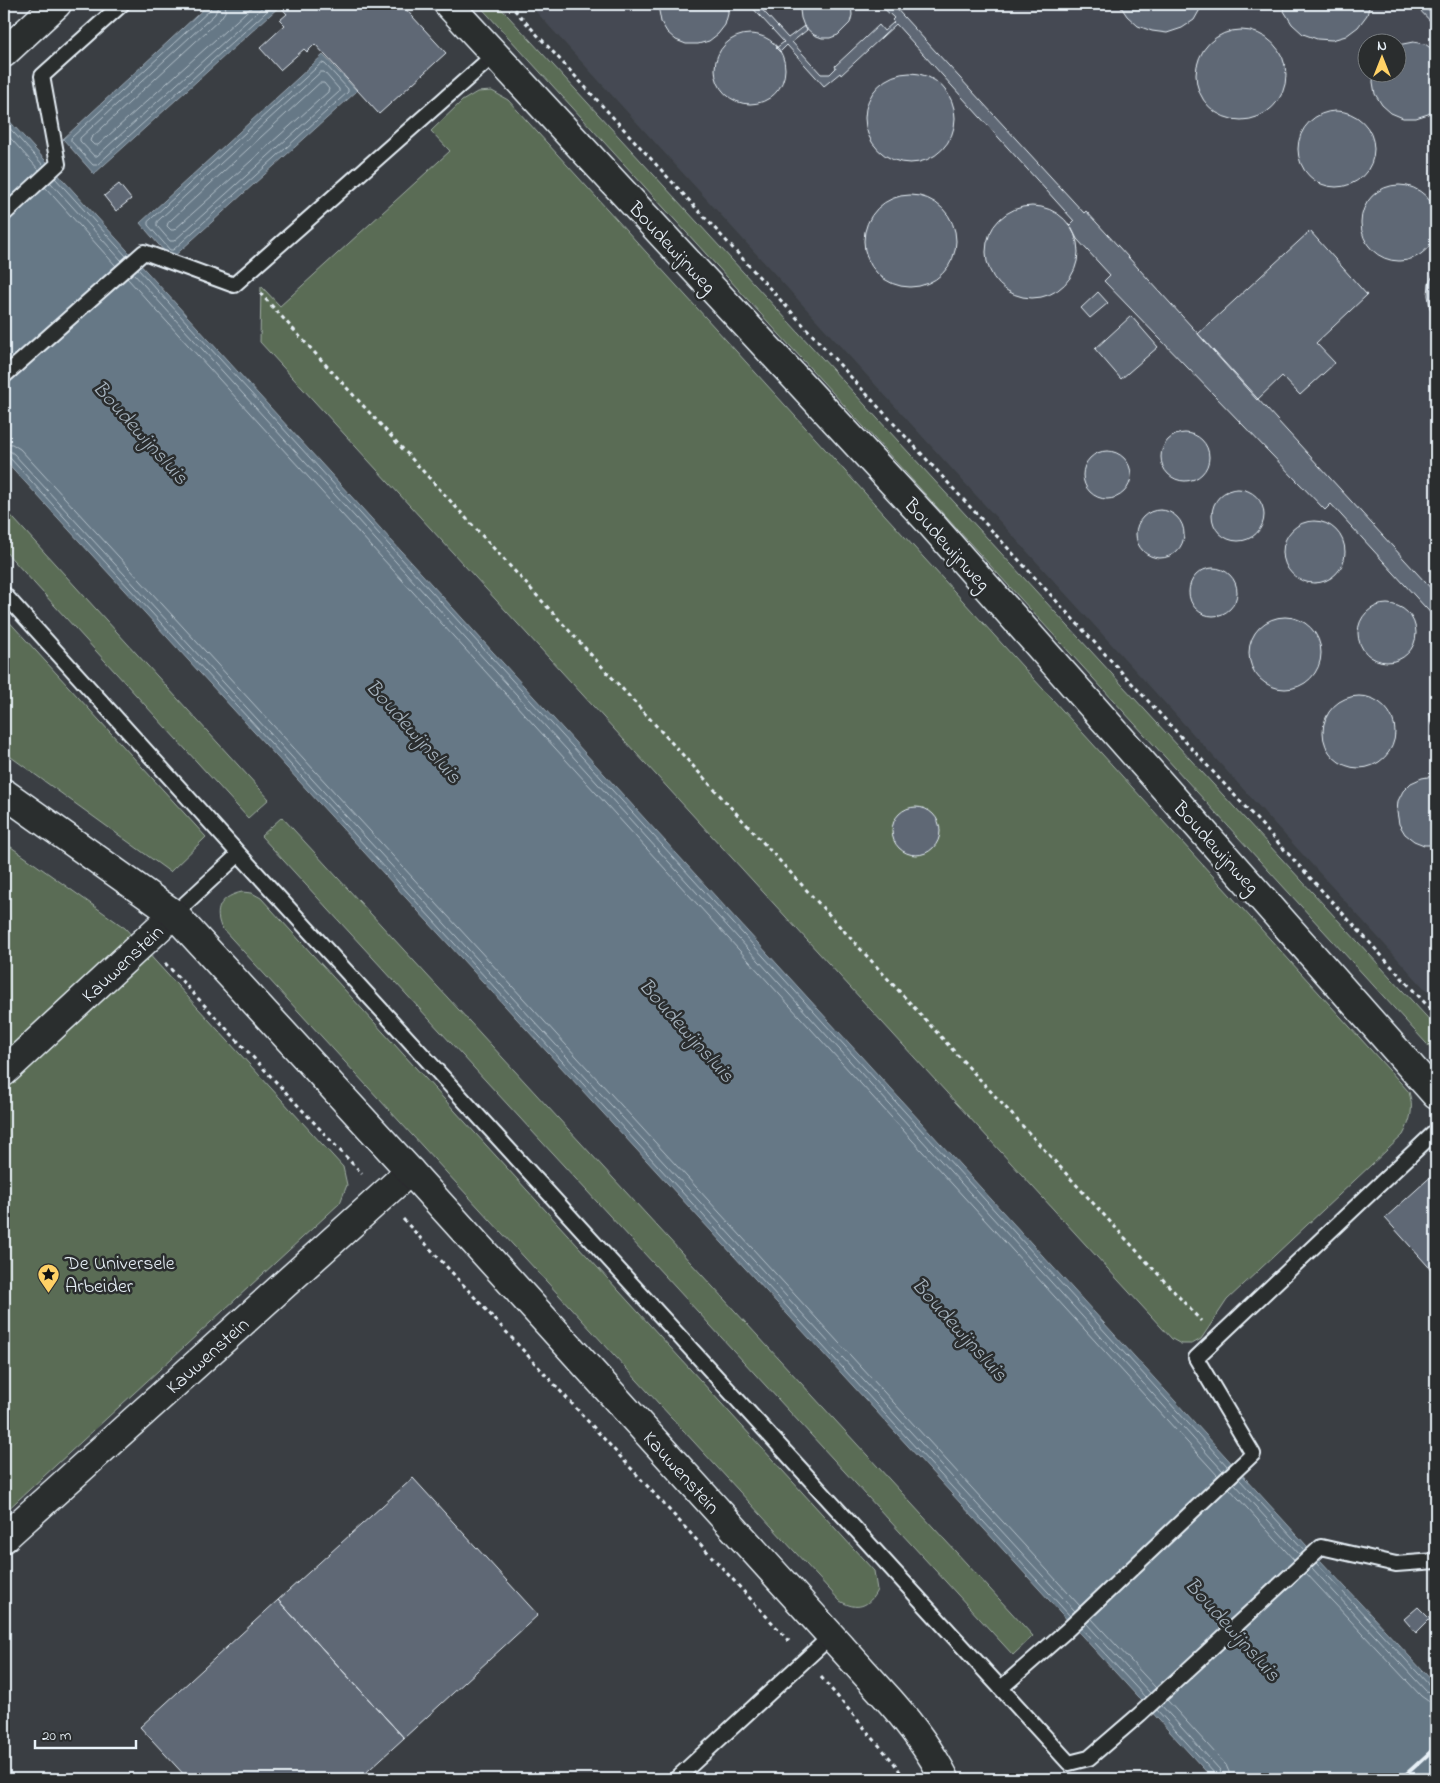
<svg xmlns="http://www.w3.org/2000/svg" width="1440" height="1783" font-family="'Indie Flower',sans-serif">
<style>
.built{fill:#454a52;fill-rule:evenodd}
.green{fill:#5a6c55;stroke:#a1aea6}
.water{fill:#667886;stroke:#9aa8b4}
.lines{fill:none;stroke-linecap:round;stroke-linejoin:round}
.shore{stroke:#b4c1ca;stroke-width:1}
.building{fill:#5f6775;stroke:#e8f1f8}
.lane-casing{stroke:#e8f1f8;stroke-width:18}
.street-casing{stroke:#e8f1f8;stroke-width:31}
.secondary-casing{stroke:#e8f1f8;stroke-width:31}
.primary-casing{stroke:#e8f1f8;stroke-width:31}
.path{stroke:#e8f1f8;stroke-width:3;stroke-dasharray:4 4;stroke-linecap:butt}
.lane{stroke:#2a2d2e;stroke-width:14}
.street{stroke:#2a2d2e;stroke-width:28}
.secondary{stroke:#2a2d2e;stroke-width:28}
.primary{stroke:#2a2d2e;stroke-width:28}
.rail{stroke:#e8f1f8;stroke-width:4}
.labels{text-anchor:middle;stroke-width:5;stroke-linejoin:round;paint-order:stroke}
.street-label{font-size:20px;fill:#e8f1f8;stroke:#2a2d2e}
.poi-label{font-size:20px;fill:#e8f1f8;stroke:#2a2d2e;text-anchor:start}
.water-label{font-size:21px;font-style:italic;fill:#a7b4bf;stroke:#2a2d2e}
</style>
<rect width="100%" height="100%" fill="#3a3e43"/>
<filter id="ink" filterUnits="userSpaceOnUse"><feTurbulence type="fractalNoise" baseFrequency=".02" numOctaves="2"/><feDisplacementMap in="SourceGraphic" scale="10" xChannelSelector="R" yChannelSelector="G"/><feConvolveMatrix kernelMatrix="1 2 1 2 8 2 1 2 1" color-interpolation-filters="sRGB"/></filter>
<g filter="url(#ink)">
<!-- built -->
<path class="built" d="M529 4H1436V1001ZM1368 42H1398V72H1368Z"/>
<!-- green -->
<path class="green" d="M478 4H497L1436 1027V1054Z
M492 91 508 100 1409 1092C1414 1108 1411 1120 1403 1135L1227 1300 1201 1339 1192 1344H1181L1172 1339 260 342 261 286 280 306 450 151 431 131 462 101 477 92Z
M4 508 269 799 248 818 4 550Z
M4 616 206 837 170 872 4 752Z
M282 817 1033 1636 1013 1655 261 836Z
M4 842 125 928 343 1167 347 1185 340 1203 4 1513Z
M242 892 252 893 261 898 874 1571 877 1590C869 1607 857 1611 840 1601L221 927C213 907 223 896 242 892Z"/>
<!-- water -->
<path class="water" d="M209 4H278L280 6 94 174 63 139Z
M323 55 357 91 171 259 140 223Z
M4 115 1307 1546 1436 1685V1779H1213L4 459Z"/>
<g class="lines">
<!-- shore -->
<path class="shore" d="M212 4 210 10 71 138V141L93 165H97L275 4
M219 4 215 14 80 138V141L94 156H97L266 4
M226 4 225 12 220 19 91 138 90 141 94 145H98L255 4
M322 63 325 64 348 89V92L173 250H170L148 225V222Z
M321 72H324L339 89V92L174 241H170L157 226V222Z
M320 83H324L329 89 328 92 174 230H171L167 226 168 223Z
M4 122 44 166
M4 131 39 170
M55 178 127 257
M50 182 122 261
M45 187 116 266
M138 269 1228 1467
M133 273 1223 1471
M127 278 1218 1476
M4 443 12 444 20 449 1080 1606
M4 450 10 451 14 454 1075 1611
M4 457 10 458 1070 1616
M1239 1479 1305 1551
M1234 1483 1300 1555
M1229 1488 1294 1560
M1316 1563 1430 1686 1436 1688
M1311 1567 1426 1691 1436 1694
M1305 1572 1421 1696 1428 1701 1436 1702
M1091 1618 1156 1688
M1086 1623 1150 1693
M1081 1628 1146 1698
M1167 1700 1226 1765 1229 1772 1230 1779
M1161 1705 1220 1770 1223 1779
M1157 1710 1215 1774 1217 1779"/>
</g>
<!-- building -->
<path class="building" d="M278 4H401L446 53 379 114 315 44 307 52 304 49 280 70 260 48 285 25 280 20 287 14Z
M660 4H728V14L725 25 718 34 709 41 698 44H686L676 40 667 32 661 22 659 11Z
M749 4H757L788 38 804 26 807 30 792 42 821 74H830L836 68 835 66 879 25 884 31 894 22 892 20 894 18 879 4H892L1084 213 1086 211 1436 594V619L1331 504 1325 510 1104 281 1110 275 1077 239 1070 225 1074 221 896 24 841 75 840 73 824 86 787 45 780 52 776 48 784 42Z
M801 4H851L852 15 850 23 838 35 830 38H822L814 35 804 26 801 18 800 10Z
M1119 4H1203L1194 20 1182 28 1167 33 1152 31 1138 26 1127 16Z
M1282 4H1370L1367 15 1358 27 1346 36 1332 40 1317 39 1303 34 1292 24 1284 11Z
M1414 4H1422L1436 19V27Z
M1196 75a45 45 0 1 1 90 0a45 45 0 1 1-90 0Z
M715 69a35 35 0 1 1 70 0a35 35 0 1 1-70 0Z
M1413 42 1425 44 1436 52V109L1428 114 1416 118H1403L1391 113 1382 105 1375 94 1373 82 1374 72H1398V45Z
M865 118a45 45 0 1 1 90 0a45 45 0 1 1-90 0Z
M1298 149a38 38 0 1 1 76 0a38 38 0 1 1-76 0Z
M119 184 131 199 116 211 104 196Z
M1361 223a38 38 0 1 1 76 0a38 38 0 1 1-76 0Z
M864 241a46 46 0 1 1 92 0a46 46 0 1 1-92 0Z
M986 252a46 46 0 1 1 92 0a46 46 0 1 1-92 0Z
M1310 231 1367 295 1316 343 1335 363 1300 395 1282 376 1257 400 1198 334Z
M1436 270V317L1430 308 1428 295 1429 283Z
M1098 292 1108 303 1090 318 1081 308Z
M1131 316 1158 347 1121 379 1095 349Z
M1161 457a24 24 0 1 1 48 0a24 24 0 1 1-48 0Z
M1083 475a24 24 0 1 1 48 0a24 24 0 1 1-48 0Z
M1212 515a26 26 0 1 1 52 0a26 26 0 1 1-52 0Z
M1136 534a24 24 0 1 1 48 0a24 24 0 1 1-48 0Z
M1283 552a31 31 0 1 1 62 0a31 31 0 1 1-62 0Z
M1189 592a24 24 0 1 1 48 0a24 24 0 1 1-48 0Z
M1358 633a29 29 0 1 1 58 0a29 29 0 1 1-58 0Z
M1249 653a36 36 0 1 1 72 0a36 36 0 1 1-72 0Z
M1323 732a36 36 0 1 1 72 0a36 36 0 1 1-72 0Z
M1436 696V731L1432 724 1430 714 1432 705Z
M1433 776 1436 777V845H1424L1414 841 1405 834 1399 824 1397 812 1398 801 1403 791 1411 783 1422 778Z
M892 831a24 24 0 1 1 48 0a24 24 0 1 1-48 0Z
M1436 1172V1275L1385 1218Z
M413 1478 538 1615 404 1738 278 1600Z
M278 1600 404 1738 359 1779H188L140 1727Z
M1418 1607 1430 1619 1416 1633 1404 1619Z"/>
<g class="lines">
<defs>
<path id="lane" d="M4 214 58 164 42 76 122 4
M4 376 144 252 234 285 494 55
M4 594 239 854 174 914
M239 854 1069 1763 1089 1758 1140 1714 1321 1547 1396 1564 1436 1561
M1001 1688 1066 1631 1253 1454 1196 1358 1436 1131
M676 1779 831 1636"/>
<path id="street" d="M448 4 932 525 1436 1095
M4 1072 174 914
M4 1538 410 1171"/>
<path id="secondary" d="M4 793 174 914 410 1171 891 1702C912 1726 930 1750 945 1779"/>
<path id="primary" d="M4 53 57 4"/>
</defs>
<!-- lane casing -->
<use href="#lane" class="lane-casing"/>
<!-- street casing -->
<use href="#street" class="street-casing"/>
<!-- secondary casing -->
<use href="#secondary" class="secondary-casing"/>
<!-- primary casing -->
<use href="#primary" class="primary-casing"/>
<!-- path -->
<path class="path" d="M509 4 1436 1015
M260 293 1201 1321
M165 963 362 1174
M403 1219 789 1641
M821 1677 894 1763 905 1779"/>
<!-- lane -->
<use href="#lane" class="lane"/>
<!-- street -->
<use href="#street" class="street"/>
<!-- secondary -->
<use href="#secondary" class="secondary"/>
<!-- primary -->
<use href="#primary" class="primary"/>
<!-- rail -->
<path class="rail" d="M1401 1779 1436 1747"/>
</g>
</g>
<!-- icons -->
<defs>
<symbol id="sight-pin" viewBox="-11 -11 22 30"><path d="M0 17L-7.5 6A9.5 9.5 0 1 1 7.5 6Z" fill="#ffd166" stroke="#2a2d2e"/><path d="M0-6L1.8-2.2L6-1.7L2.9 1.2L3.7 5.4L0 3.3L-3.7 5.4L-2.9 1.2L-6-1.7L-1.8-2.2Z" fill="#111"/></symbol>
</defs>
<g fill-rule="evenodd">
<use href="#sight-pin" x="36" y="1262" width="25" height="34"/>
</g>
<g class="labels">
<!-- street labels -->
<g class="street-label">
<text transform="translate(673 247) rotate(47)" y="7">Boudewijnweg</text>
<text transform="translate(948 544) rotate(48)" y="7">Boudewijnweg</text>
<text transform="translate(1217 847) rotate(48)" y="7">Boudewijnweg</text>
<text transform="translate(122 963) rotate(-43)" y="7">Kauwenstein</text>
<text transform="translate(207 1355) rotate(-42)" y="7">Kauwenstein</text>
<text transform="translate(682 1472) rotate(48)" y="7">Kauwenstein</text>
</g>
<!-- poi labels -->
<g class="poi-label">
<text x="65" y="1269">De Universele<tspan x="65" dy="23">Arbeider</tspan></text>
</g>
<!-- water labels -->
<g class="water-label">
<text transform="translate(141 432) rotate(48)" y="7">Boudewijnsluis</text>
<text transform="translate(414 731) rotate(48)" y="7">Boudewijnsluis</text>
<text transform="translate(687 1030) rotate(48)" y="7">Boudewijnsluis</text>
<text transform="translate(960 1329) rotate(48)" y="7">Boudewijnsluis</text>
<text transform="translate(1233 1629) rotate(48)" y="7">Boudewijnsluis</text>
</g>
</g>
<!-- margin -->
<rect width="1440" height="1783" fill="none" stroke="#2a2d2e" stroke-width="20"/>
<rect x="10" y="10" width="1420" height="1763" fill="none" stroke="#e8f1f8" stroke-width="2" filter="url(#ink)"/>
<!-- north arrow -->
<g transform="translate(1382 58)"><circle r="24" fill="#2a2d2e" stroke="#767b7f"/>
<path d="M0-4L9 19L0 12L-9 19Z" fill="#ffd166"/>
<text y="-8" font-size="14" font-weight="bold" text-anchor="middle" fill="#e8f1f8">N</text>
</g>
<!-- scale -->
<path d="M35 1740v8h101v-8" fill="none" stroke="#e8f1f8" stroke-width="2.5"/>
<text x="42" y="1740" font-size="15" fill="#e8f1f8" stroke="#2a2d2e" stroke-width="4" paint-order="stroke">20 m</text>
</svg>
